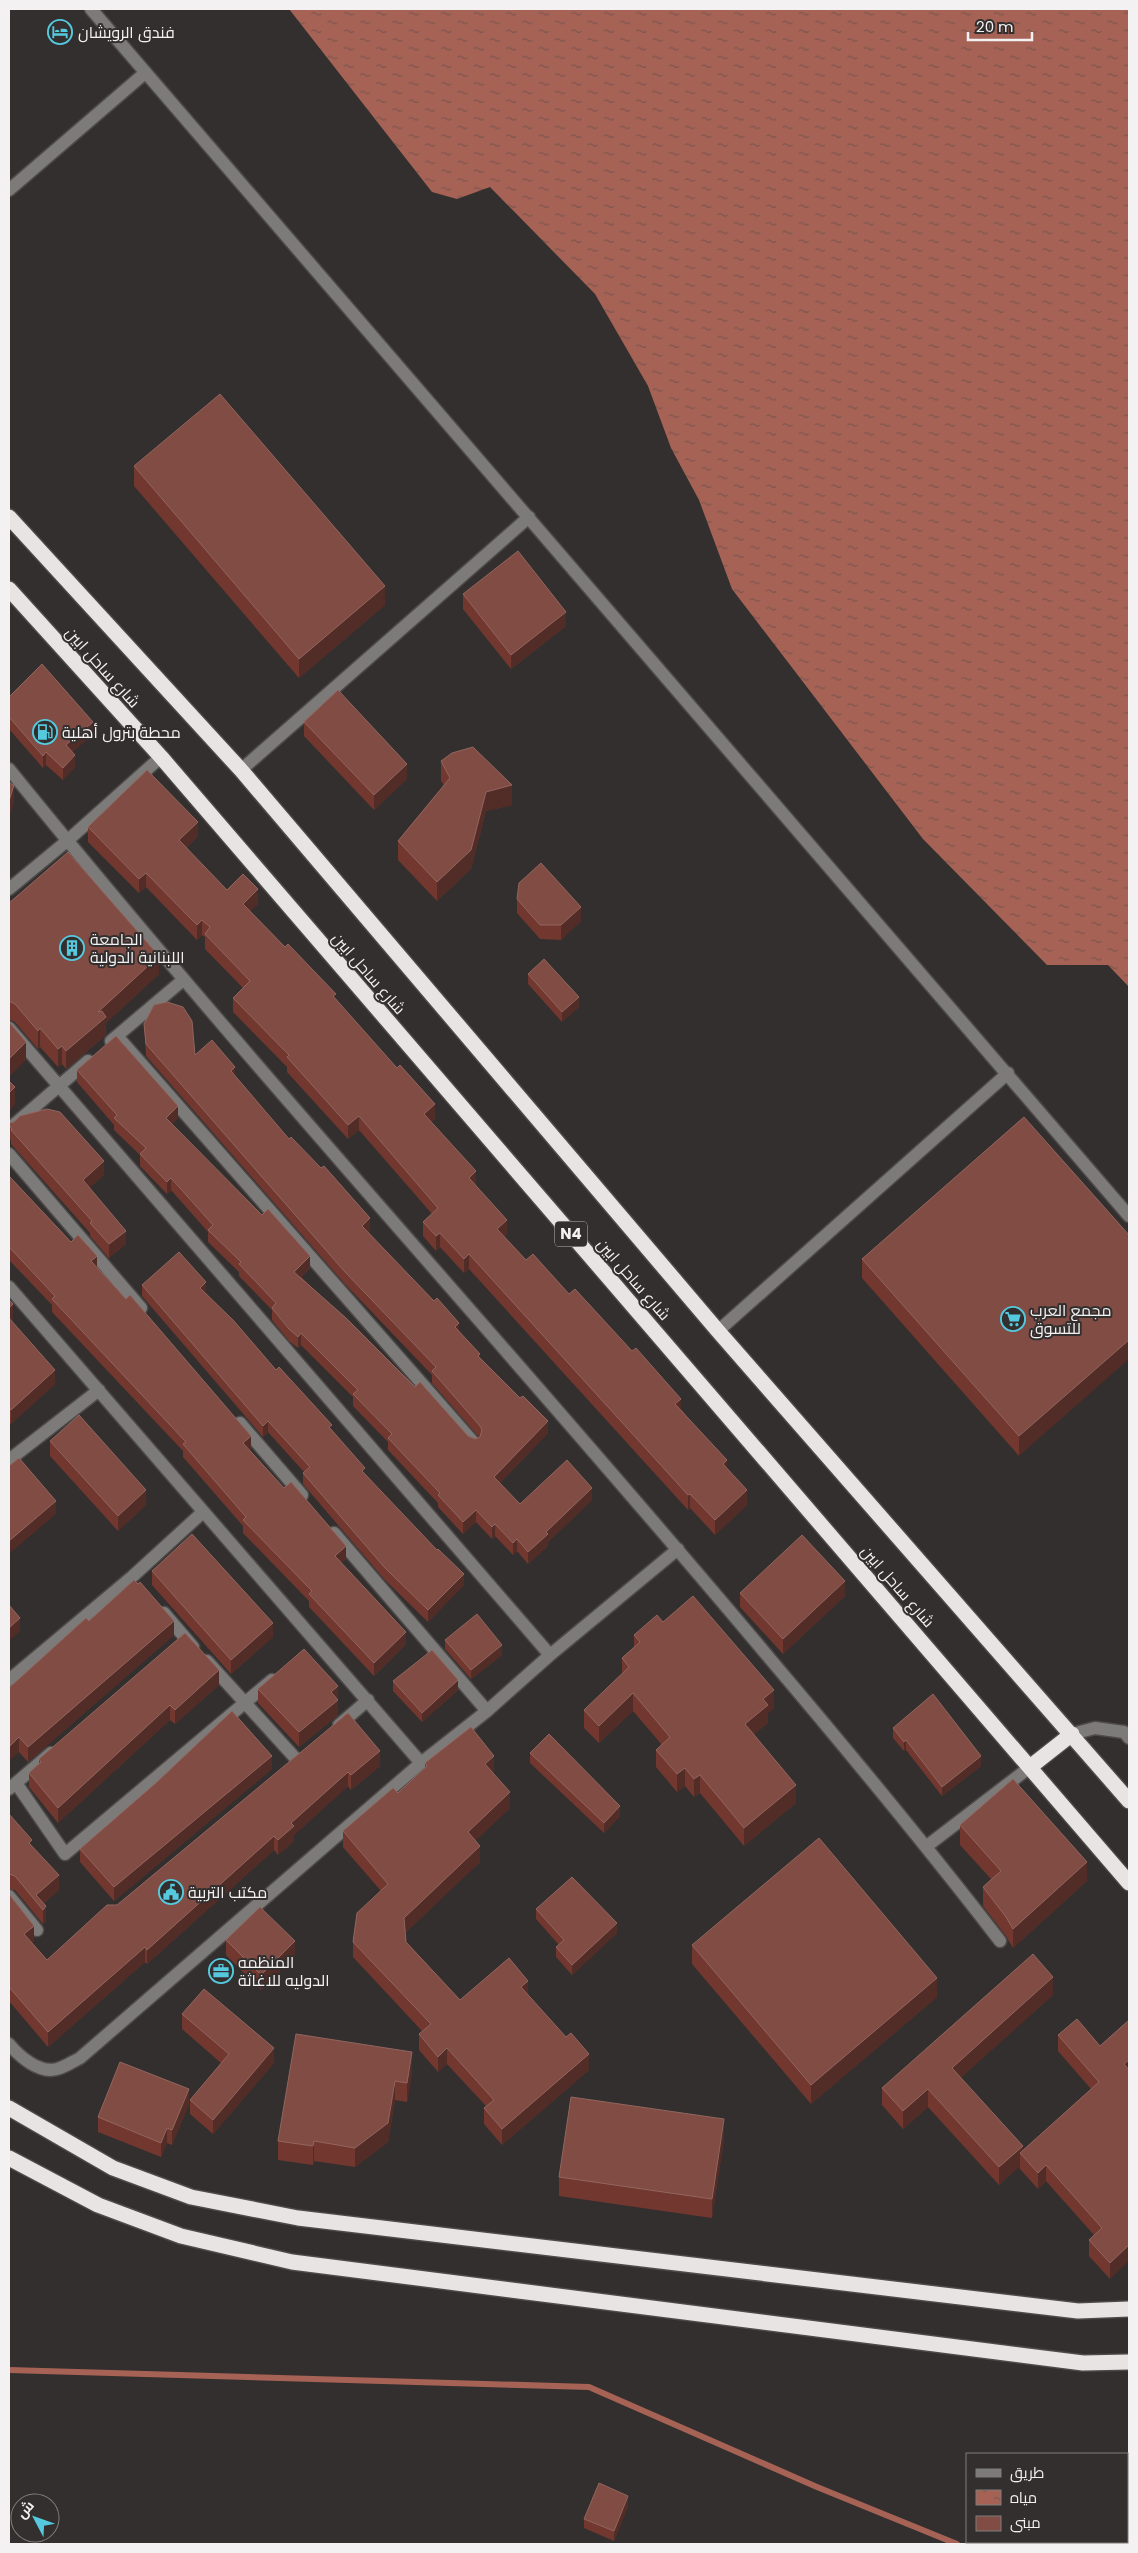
<svg xmlns="http://www.w3.org/2000/svg" width="1138" height="2553" font-family="Poppins,Cairo,sans-serif">
<style>
.water{fill:url(#water-ripples)}
.lines{fill:none;stroke-linecap:round;stroke-linejoin:round}
.stream{stroke:#a66255;stroke-width:6}
.minor-casing{stroke:#4d4a49;stroke-width:15}
.highway-casing{stroke:#4d4a49;stroke-width:18}
.minor{stroke:#7d7b7a;stroke-width:12}
.highway{stroke:#e8e4e3;stroke-width:15}
.wall{fill:#72382f}
.shaded-wall{fill:#522c26}
.building{fill:#804c44;stroke:#92665f}
.labels{text-anchor:middle;stroke-width:4;stroke-linejoin:round;paint-order:stroke}
.shield{fill:#322f2e;stroke:#b9b7b6;stroke-width:1}
.shield-label{font-size:15px;font-weight:bold;fill:#f3f1f1}
.poi-label{font-size:16px;fill:#f3f1f1;stroke:#322f2e;text-anchor:start}
.street-label{font-size:16px;fill:#f3f1f1;stroke:#322f2e}
</style>
<defs>
<pattern id="water-ripples" width="26" height="14" patternUnits="userSpaceOnUse" patternTransform="scale(1.25)"><rect width="26" height="14" fill="#a66255"/><path d="M2 4q2-2 4 0t4 0M15 11q2-2 4 0t4 0" fill="none" stroke="#7c564f"/></pattern>
</defs>
<rect width="100%" height="100%" fill="#322f2e"/>
<!-- water -->
<path class="water" d="M289 9H1129V987L1108 965H1047L923 839 732 589 699 500 671 448 648 386 595 294 490 187 457 199 432 192Z"/>
<g class="lines">
<!-- stream -->
<path class="stream" d="M9 2370 589 2387 817 2487 957 2544"/>
<defs>
<path id="minor" d="M91 9 1129 1216
M9 190 145 73
M9 769C255 1073 520 1360 771 1660 849 1752 926 1845 1000 1941
M241 770 529 517
M9 889 67 841 161 757
M9 1028 550 1655
M117 1036 474 1443
M111 1041 183 980
M9 1129 88 1061
M9 1154 141 1308
M9 1287 421 1763
M718 1331 1008 1073
M240 1423 302 1495
M9 1460 99 1390
M334 1533 487 1711
M164 1613 193 1647
M207 1661 297 1760
M9 1680 133 1576 203 1512
M339 1725 368 1700
M1072 1734 1095 1728 1124 1732 1129 1738
M16 1783 65 1854 272 1680
M9 1789 51 1753
M927 1846 1030 1767
M9 1896 37 1930
M9 2044C19 2056 39 2074 57 2069 65 2067 72 2062 80 2058L421 1763 487 1711 550 1655 678 1549"/>
<path id="highway" d="M9 517 241 770 718 1331 1129 1801
M9 589 161 757 1129 1883
M1030 1767 1072 1734
M9 2108 113 2168 191 2197 298 2218 1078 2311 1129 2309
M9 2158 98 2205 181 2236 292 2262 1083 2363 1129 2362"/>
</defs>
<!-- minor casing -->
<use href="#minor" class="minor-casing"/>
<!-- highway casing -->
<use href="#highway" class="highway-casing"/>
<!-- minor -->
<use href="#minor" class="minor"/>
<!-- highway -->
<use href="#highway" class="highway"/>
</g>
<!-- wall -->
<path class="wall" d="M134 466 385 605 299 678 134 486Z
M463 594 566 626 511 669 463 609Z
M9 697 93 734 72 752 75 767 63 780 46 765 43 768 9 729Z
M304 722 407 779 374 810 304 736Z
M441 761 512 805 486 811 471 869 437 901 398 860V841L444 785 441 781Z
M88 827 198 836 186 848 227 890 258 904 250 911 336 999 435 1119 431 1122 476 1185 507 1234 504 1236 526 1260 569 1294 681 1409 727 1468 747 1505 715 1535 690 1508 688 1510 469 1269 464 1273 440 1247 436 1251 423 1236V1222L432 1214 359 1130 348 1139 287 1072V1067L233 1012V998L243 988 205 949V937L202 935 197 940 146 887 139 893 88 842Z
M517 899 581 921 561 940 540 939 517 913Z
M9 903 159 974 106 1023V1035L66 1069 62 1064 58 1067 40 1047 38 1049 15 1022 11 1020 9 1021Z
M528 974 579 1007 562 1022 528 984Z
M144 1024 195 1055 235 1076 289 1139 370 1230 368 1232 459 1332 480 1358 548 1433 500 1483 520 1504 592 1500 548 1542V1546L528 1564 517 1551 513 1555 495 1536 492 1539 476 1522 463 1534 438 1507V1503L388 1450V1442L353 1406V1397L301 1345 298 1348 289 1341 272 1320V1310L239 1276V1272L208 1242V1232L171 1190 167 1194 140 1166V1155L114 1130V1125L77 1082V1070L178 1118 172 1124 310 1268 301 1277 415 1387 468 1436 475 1439 479 1437 432 1383V1375L345 1284 146 1056Z
M1024 1117 1019 1456 862 1278V1259Z
M14 1122 104 1175 89 1188 126 1244 109 1258 90 1236V1233L11 1144V1140L9 1138V1123Z
M9 1176 71 1242 97 1267 251 1448 249 1450 346 1559 341 1563 406 1644 374 1676 309 1607V1601L243 1533V1526L183 1457V1451L52 1312V1305L9 1260Z
M142 1285 206 1293 276 1370 332 1430 365 1474 464 1585 428 1622 385 1580 303 1484V1473L304 1472 268 1432 263 1437 142 1296Z
M9 1300 13 1318 11 1320 55 1384 11 1424 9 1421Z
M50 1441 146 1505 118 1531 50 1456Z
M152 1571 273 1637 231 1674 152 1585Z
M740 1593 845 1596 783 1654 740 1607Z
M89 1621 174 1635 28 1762 19 1752 9 1688Z
M663 1622 774 1708 768 1713V1723L754 1734 796 1803 744 1846 700 1793 694 1797 685 1786 677 1792 656 1767V1750L662 1745 633 1711 599 1743 584 1728V1710L622 1674V1658L634 1647V1635Z
M445 1640 502 1655 471 1679 445 1649Z
M393 1681 458 1690 422 1722 393 1691Z
M219 1685 175 1724 170 1720 58 1823 29 1787V1773L39 1764V1759Z
M338 1686V1715L299 1747 258 1703V1689Z
M348 1713 380 1766 351 1790 348 1786 294 1835V1841L278 1855 274 1850 147 1964 145 1962 48 2047 9 2001V1894L34 1941 32 1943 47 1960 117 1905Z
M893 1728 981 1766 942 1796 906 1750 904 1751 893 1738Z
M530 1753 620 1816 604 1833 530 1763Z
M425 1763 494 1772 493 1773 510 1808 475 1841 480 1862 405 1933 406 1942 460 2000 528 1996 589 2070 502 2145 484 2124V2108L486 2106 447 2064 438 2072 419 2050V2034L422 2031 353 1957V1942L381 1891 343 1847V1831L398 1793 425 1768Z
M272 1769 114 1901 80 1862V1849Z
M9 1814 32 1846 59 1890 44 1903 46 1921 43 1924 15 1890 9 1889Z
M960 1825 1087 1881 1013 1948 1006 1936 983 1906V1887L991 1879 960 1845Z
M536 1909 617 1933 572 1975 556 1957V1947L559 1945 536 1919Z
M226 1940 295 1956 261 1990 226 1955Z
M692 1945 937 1997 811 2104 692 1964Z
M1053 1995 960 2078 1023 2150 1091 2089 1058 2051V2035L1100 2046 1129 2020 1110 2279 1089 2256V2240L1094 2235 1046 2181 1038 2189 1020 2169V2166L999 2185 928 2107 903 2129 882 2105V2088Z
M182 2014 274 2063 213 2134 190 2114V2100L221 2063 182 2029Z
M412 2072 407 2102 395 2100 388 2142 355 2167 314 2161 313 2165 278 2160V2141Z
M189 2104 172 2145 167 2143 161 2157 98 2132V2117Z
M724 2138 712 2218 559 2196V2177Z
M628 2506 614 2541 584 2528V2519Z"/>
<!-- shaded-wall -->
<path class="shaded-wall" d="M385 586V605L299 678V659Z
M566 612V626L511 669V655Z
M93 722V734L66 758V745Z
M46 752V765L43 768V756Z
M75 755V767L63 780V768Z
M407 764V779L374 810V795Z
M14 785V803L9 819V801Z
M512 785V805L486 811 471 869 437 901V882L486 792Z
M198 822V836L179 855V840Z
M146 873V887L139 893V879Z
M258 889V904L243 918V904Z
M581 907V921L561 940V925Z
M202 920V935L197 940V925Z
M159 956V974L106 1023V1035L66 1069V1051L98 1012Z
M579 997V1007L562 1022V1012Z
M40 1028V1047L38 1049V1031Z
M26 1042V1060L9 1077V1059Z
M62 1046V1064L58 1067V1049Z
M235 1067V1079L231 1071Z
M15 1087V1105L9 1111V1093Z
M435 1104V1119L424 1128V1114Z
M178 1106V1118L166 1130V1118Z
M359 1116V1130L348 1139V1125Z
M104 1161V1175L83 1194V1180Z
M476 1171V1185L469 1178Z
M171 1178V1190L167 1194V1182Z
M370 1218V1230L362 1238V1226Z
M507 1220V1234L497 1243V1229Z
M126 1231V1244L109 1258V1244Z
M440 1233V1247L436 1251V1236Z
M469 1254V1269L464 1273V1259Z
M97 1256V1269L91 1261Z
M310 1256V1268L294 1284V1272Z
M206 1282V1293L200 1299V1288Z
M13 1304V1318L9 1322V1308Z
M459 1323V1335L455 1327Z
M301 1333V1345L298 1348V1337Z
M1129 1340V1359L1019 1456V1436Z
M55 1370V1384L11 1424V1410Z
M681 1399V1413L675 1404Z
M268 1421V1432L263 1437V1426Z
M548 1421V1433L494 1489V1477Z
M251 1436V1448L243 1456V1443Z
M727 1460V1475L723 1464Z
M592 1488V1500L548 1542V1546L528 1564V1552L546 1532Z
M146 1490V1505L118 1531V1516Z
M747 1490V1505L715 1535V1520Z
M690 1494V1508L688 1510V1495Z
M56 1501V1514L9 1554V1541Z
M476 1510V1522L463 1534V1522Z
M495 1524V1536L492 1539V1527Z
M517 1539V1551L513 1555V1543Z
M346 1546V1559L335 1569V1556Z
M464 1574V1585L428 1622V1610Z
M845 1581V1596L783 1654V1639Z
M20 1618V1631L9 1641V1628Z
M174 1621V1635L28 1762V1747Z
M273 1623V1637L231 1674V1660Z
M406 1632V1644L374 1676V1663Z
M502 1645V1655L471 1679V1670Z
M219 1670V1685L175 1724V1710Z
M458 1680V1690L422 1722V1713Z
M338 1686V1715L299 1747V1732L331 1692Z
M774 1690V1708L768 1713V1723L745 1742V1724L763 1699Z
M633 1693V1711L599 1743V1726Z
M170 1705V1720L58 1823V1808Z
M19 1737V1752L9 1761V1747Z
M906 1740V1750L904 1751V1742Z
M380 1751V1766L351 1790V1775Z
M272 1756V1769L114 1901V1887Z
M494 1756V1772L485 1779V1764Z
M981 1756V1766L942 1796V1787Z
M685 1768V1786L677 1792V1774Z
M348 1772V1786L294 1835V1841L278 1855V1840L291 1823Z
M700 1775V1793L694 1797V1779Z
M796 1785V1803L744 1846V1828Z
M510 1792V1808L468 1848V1832Z
M620 1806V1816L604 1833V1823Z
M274 1836V1850L147 1964V1950Z
M480 1846V1862L404 1934V1918Z
M1087 1862V1881L1013 1948V1929Z
M59 1875V1890L40 1906 36 1895Z
M46 1906V1921L43 1924V1910Z
M617 1923V1933L572 1975V1965Z
M34 1926V1941L24 1949V1934Z
M295 1941V1956L261 1990V1975Z
M145 1947V1962L48 2047V2032Z
M1053 1977V1995L952 2086V2068Z
M937 1978V1997L811 2104V2085Z
M528 1981V1996L521 1987Z
M274 2048V2063L213 2134V2120Z
M447 2048V2064L438 2072V2057Z
M412 2052V2072L407 2102V2083Z
M589 2054V2070L502 2145V2129Z
M1129 2060V2076L1124 2064Z
M395 2081V2100L388 2142 355 2167V2148Z
M189 2089V2104L172 2145V2130Z
M928 2089V2107L903 2129V2111Z
M724 2119V2138L712 2218V2199Z
M167 2128V2143L161 2157V2143Z
M314 2141V2161L313 2165V2146Z
M1023 2146V2156L1020 2153V2166L999 2185V2167Z
M1046 2165V2181L1038 2189V2173Z
M1129 2245V2261L1110 2279V2263Z
M628 2496V2506L614 2541V2531Z"/>
<!-- building -->
<path class="building" d="M220 394 385 586 299 659 134 466Z
M518 551 566 612 511 655 463 594Z
M42 664 93 722 66 745 75 755 63 768 46 752 43 756 9 717V697Z
M338 690 407 764 374 795 304 722Z
M473 747 512 785 486 792 471 850 437 882 398 841 450 778 441 761 452 753Z
M147 770 198 822 179 840 227 890 243 874 258 889 243 904 285 947 288 944 336 994 333 996 397 1068 400 1065 435 1104 424 1114 476 1171 469 1178 507 1220 497 1229 526 1260 533 1254 569 1294 575 1289 632 1351 636 1348 681 1399 675 1404 727 1460 723 1464 747 1490 715 1520 690 1494 688 1495 469 1254 464 1259 440 1233 436 1236 423 1222 438 1208 359 1116 348 1125 287 1057 289 1055 233 998 250 981 205 934 210 927 202 920 197 925 146 873 139 879 88 827Z
M9 783 14 785 9 801Z
M68 852 159 956 98 1012 102 1011 106 1017 66 1051 62 1046 58 1049 40 1028 38 1031 15 1004 11 1002H9V903Z
M541 863 581 907 561 925H540L517 899 519 883Z
M544 959 579 997 562 1012 528 974Z
M167 1002 183 1007 192 1021 195 1055 212 1040 235 1067 231 1071 289 1139 291 1137 321 1168 324 1166 370 1218 362 1226 434 1301 437 1298 459 1323 455 1327 480 1354 478 1356 520 1398 523 1396 548 1421 494 1477 520 1504 567 1460 592 1488 546 1532 548 1534 528 1552 517 1539 513 1543 495 1524 492 1527 476 1510 463 1522 438 1495 440 1493 388 1438 392 1434 353 1394 358 1390 301 1333 298 1337 289 1329 272 1308 276 1303 239 1264 241 1262 208 1230 213 1225 171 1178 167 1182 140 1154 146 1148 114 1118 117 1115 77 1070 116 1036 178 1106 166 1118 262 1215 268 1209 310 1256 294 1272 346 1318 415 1387 420 1382 468 1436 475 1439 480 1437 482 1430 480 1426 432 1371 436 1367 345 1272 146 1044 144 1024 154 1005Z
M9 1022 26 1042 9 1059Z
M9 1081 15 1087 9 1093Z
M47 1109 60 1112 104 1161 83 1180 126 1231 109 1244 90 1223 92 1221 11 1130 12 1129 9 1125V1123L14 1122 20 1116Z
M1024 1117 1129 1235V1340L1019 1436 862 1259Z
M9 1176 71 1242 78 1235 97 1256 91 1261 126 1299 130 1295 251 1436 243 1443 284 1488 291 1482 346 1546 335 1556 406 1632 374 1663 309 1594 312 1591 243 1520 246 1517 183 1444 186 1442 52 1299 55 1296 9 1247Z
M179 1252 206 1282 200 1288 234 1321 276 1370 279 1367 332 1425 329 1427 365 1468 362 1471 437 1550 438 1549 464 1574 428 1610 385 1568 303 1473 310 1467 268 1421 263 1426 142 1285Z
M9 1300 13 1304 9 1308Z
M9 1318 55 1370 11 1410 9 1407Z
M79 1415 146 1490 118 1516 50 1441Z
M19 1458 56 1501 9 1541V1466Z
M192 1534 273 1623 231 1660 152 1571Z
M802 1535 845 1581 783 1639 740 1593Z
M134 1580 138 1584 140 1582 174 1621 28 1747 19 1737 9 1747V1688L86 1618 89 1621Z
M693 1596 774 1690 763 1699 768 1705 745 1724 796 1785 744 1828 700 1775 694 1779 685 1768 677 1774 656 1750 670 1737 633 1693 599 1726 584 1710 629 1667 622 1658 640 1642 634 1635 657 1615 663 1622Z
M9 1605 20 1618 9 1628Z
M477 1614 502 1645 471 1670 445 1640Z
M185 1633 219 1670 175 1710 170 1705 58 1808 29 1773 41 1762 39 1759Z
M304 1649 338 1686 331 1692 338 1700 299 1732 258 1689Z
M432 1650 458 1680 422 1713 393 1681Z
M933 1694 981 1756 942 1787 906 1740 904 1742 893 1728Z
M232 1711 272 1756 114 1887 80 1849 157 1782Z
M348 1713 380 1751 351 1775 348 1772 291 1823 294 1826 278 1840 274 1836 147 1950 145 1947 48 2032 9 1987V1894L34 1926 24 1934 47 1960 107 1905H117Z
M471 1727 494 1756 485 1764 510 1792 468 1832 480 1846 404 1918 406 1942 460 2000 509 1958 528 1981 521 1987 566 2037 571 2033 589 2054 502 2129 484 2108 494 2100 447 2048 438 2057 419 2034 431 2024 353 1942 357 1913 388 1884 343 1831 393 1788 398 1793 427 1766 425 1763Z
M549 1734 620 1806 604 1823 530 1753Z
M1013 1779 1087 1862 1013 1929 1006 1917 983 1887 1001 1871 960 1825Z
M9 1814 32 1840 29 1843 59 1875 36 1895 46 1906 43 1910 15 1876 9 1874Z
M819 1838 937 1978 811 2085 692 1945Z
M572 1877 617 1923 572 1965 556 1947 564 1940 536 1909Z
M260 1907 295 1941 261 1975 226 1940Z
M1033 1954 1053 1977 952 2068 1023 2146 999 2167 928 2089 903 2111 882 2088Z
M204 1989 274 2048 213 2120 190 2100 229 2054 182 2014Z
M1077 2019 1100 2046 1129 2020V2060L1124 2064 1129 2070V2245L1110 2263 1089 2240 1102 2228 1046 2165 1038 2173 1020 2153 1099 2082 1058 2035Z
M296 2034 412 2052 407 2083 395 2081 388 2123 355 2148 314 2141 313 2146 278 2141Z
M120 2062 189 2089 172 2130 167 2128 161 2143 98 2117Z
M571 2097 724 2119 712 2199 559 2177Z
M1129 2444V2457H1128Z
M599 2483 628 2496 614 2531 584 2519Z"/>
<!-- icons -->
<defs>
<symbol id="hotel-ring" viewBox="-11 -11 22 22"><circle r="9.5" fill="#322f2e" stroke="#55cadf" stroke-width="1.5"/><path d="M-6-4.5h1.5V1H6V5H4.5V3h-9V5H-6ZM-4 0a1.8 1.8 0 1 1 3.6 0ZM.5 0V-2.5h3Q6-2.5 6 0Z" fill="#55cadf"/></symbol>
<symbol id="fuel-ring" viewBox="-11 -11 22 22"><circle r="9.5" fill="#322f2e" stroke="#55cadf" stroke-width="1.5"/><path d="M-5.5-6h7V0h2V4h1.3V-2.5L3-4.5l.8-.8L6-3V5H2.5V1h-1V6h-7ZM-4.2-4.7v3.2H.2V-4.7Z" fill="#55cadf"/></symbol>
<symbol id="building-ring" viewBox="-11 -11 22 22"><circle r="9.5" fill="#322f2e" stroke="#55cadf" stroke-width="1.5"/><path d="M-4-6H4V6H1V3H-1V6H-4ZM-2.5-4.3h1.7v1.8h-1.7ZM.8-4.3h1.7v1.8H.8ZM-2.5-1h1.7V.8h-1.7ZM.8-1h1.7V.8H.8Z" fill="#55cadf"/></symbol>
<symbol id="supermarket-ring" viewBox="-11 -11 22 22"><circle r="9.5" fill="#322f2e" stroke="#55cadf" stroke-width="1.5"/><path d="M-6-5.5h2.5l.6 2H6L4.5 2H-2.5L-4.4-4H-6ZM-1.5 3.2a1.3 1.3 0 1 0 .1 0ZM3 3.2a1.3 1.3 0 1 0 .1 0Z" fill="#55cadf"/></symbol>
<symbol id="civic-ring" viewBox="-11 -11 22 22"><circle r="9.5" fill="#322f2e" stroke="#55cadf" stroke-width="1.5"/><path d="M-.6-6.5H3V-4.5H.6V-3L4-1V1h2V6H-6V1h2V-1L-.6-3ZM-1.2 2.5V6h2.4V2.5Z" fill="#55cadf"/></symbol>
<symbol id="office-ring" viewBox="-11 -11 22 22"><circle r="9.5" fill="#322f2e" stroke="#55cadf" stroke-width="1.5"/><path d="M-6-3h4V-5.5h4V-3h4V5H-6ZM-1-4.5V-3h2v-1.5ZM-6 0V1H6V0Z" fill="#55cadf"/></symbol>
</defs>
<g fill-rule="evenodd">
<use href="#hotel-ring" x="46" y="18" width="28" height="28"/>
<use href="#fuel-ring" x="31" y="718" width="28" height="28"/>
<use href="#building-ring" x="58" y="934" width="28" height="28"/>
<use href="#supermarket-ring" x="999" y="1305" width="28" height="28"/>
<use href="#civic-ring" x="157" y="1878" width="28" height="28"/>
<use href="#office-ring" x="207" y="1957" width="28" height="28"/>
</g>
<g class="labels">
<!-- shield labels -->
<rect class="shield" x="555" y="1221.5" width="32" height="25" rx="4"/>
<g class="shield-label">
<text x="571" y="1239">N4</text>
</g>
<!-- poi labels -->
<g class="poi-label">
<text x="78" y="38">فندق الرويشان</text>
<text x="62" y="738">محطة بترول أهلية</text>
<text x="90" y="945">الجامعة<tspan x="90" dy="18">اللبنانية الدولية</tspan></text>
<text x="1030" y="1316">مجمع العرب<tspan x="1030" dy="18">للتسوق</tspan></text>
<text x="188" y="1898">مكتب التربية</text>
<text x="238" y="1968">المنظمه<tspan x="238" dy="18">الدوليه للاغاثة</tspan></text>
</g>
<!-- street labels -->
<g class="street-label">
<text transform="translate(103 667) rotate(48)" y="6">شارع ساحل ابين</text>
<text transform="translate(369 973) rotate(49)" y="6">شارع ساحل ابين</text>
<text transform="translate(634 1279) rotate(49)" y="6">شارع ساحل ابين</text>
<text transform="translate(898 1586) rotate(49)" y="6">شارع ساحل ابين</text>
</g>
</g>
<!-- border -->
<rect width="1138" height="2553" fill="none" stroke="#f3f1f1" stroke-width="20"/>
<!-- legend -->
<rect x="966" y="2453" width="162" height="90" fill="#322f2e" stroke="#7f7d7c"/>
<rect x="976" y="2469" width="25" height="8" fill="#7d7b7a" stroke="#7f7d7c"/>
<text x="1010" y="2478" font-size="15" fill="#f3f1f1">طريق</text>
<rect x="976" y="2490" width="25" height="15" fill="url(#water-ripples)" stroke="#7f7d7c"/>
<text x="1010" y="2503" font-size="15" fill="#f3f1f1">مياه</text>
<rect x="976" y="2516" width="25" height="15" fill="#804c44" stroke="#7f7d7c"/>
<text x="1010" y="2528" font-size="15" fill="#f3f1f1">مبنى</text>
<!-- north arrow -->
<g transform="translate(35 2518) rotate(311)"><circle r="24" fill="#322f2e" stroke="#7f7d7c"/>
<path d="M0-4L9 19L0 12L-9 19Z" fill="#55cadf"/>
<text y="-8" font-size="14" font-weight="bold" text-anchor="middle" fill="#f3f1f1">ش</text>
</g>
<!-- scale -->
<path d="M968 32v8h64v-8" fill="none" stroke="#f3f1f1" stroke-width="2.5"/>
<text x="976" y="32" font-size="15" fill="#f3f1f1" stroke="#322f2e" stroke-width="4" paint-order="stroke">20 m</text>
</svg>
